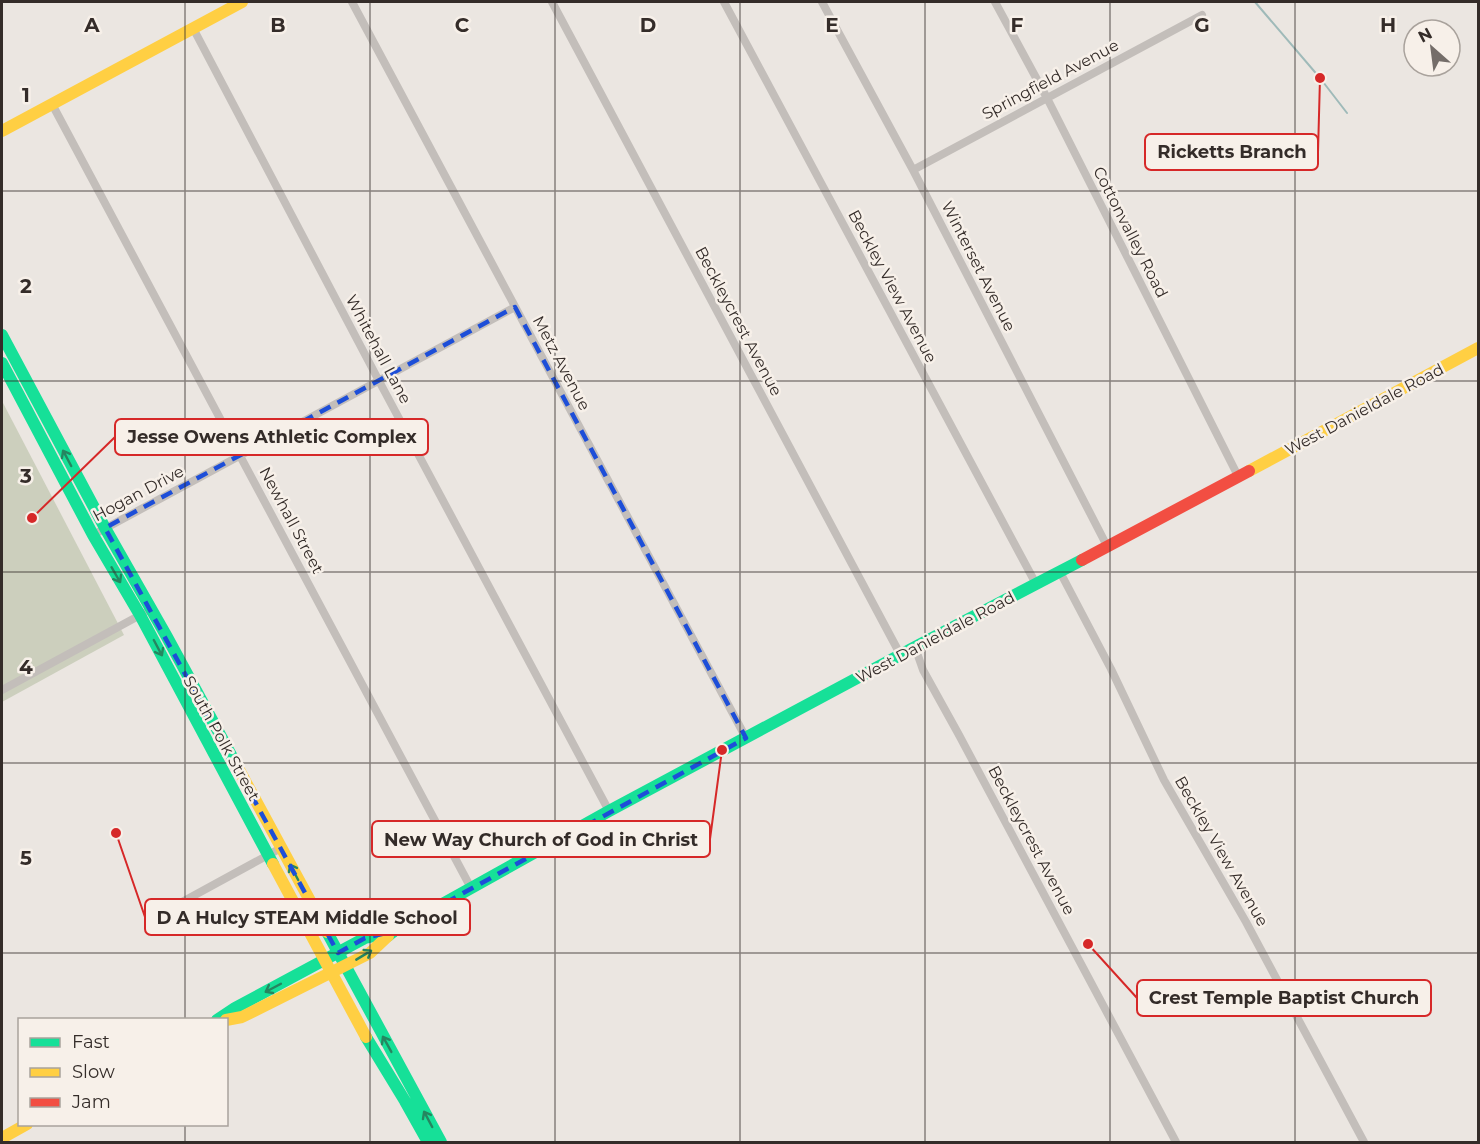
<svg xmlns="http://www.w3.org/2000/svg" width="1480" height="1144" font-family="Montserrat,sans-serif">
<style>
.green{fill:#cccfbd}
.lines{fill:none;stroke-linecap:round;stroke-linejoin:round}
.stream{stroke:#9fbab9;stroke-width:2}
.street{stroke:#c3beba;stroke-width:8}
.fast{stroke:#16e098;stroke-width:12}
.slow{stroke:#ffcf43;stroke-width:12}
.jam{stroke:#f24e42;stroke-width:12}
.oneway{stroke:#258660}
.marked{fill:none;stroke:#1d4ed8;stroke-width:4.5;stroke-dasharray:12 8;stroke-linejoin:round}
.grid{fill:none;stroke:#342c29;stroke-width:1.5;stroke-opacity:0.55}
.labels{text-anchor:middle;stroke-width:5;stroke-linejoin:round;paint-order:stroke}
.street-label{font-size:16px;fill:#342c29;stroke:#f7f0e9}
.grid-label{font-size:20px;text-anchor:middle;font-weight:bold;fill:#342c29;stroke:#f7f0e9;stroke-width:5;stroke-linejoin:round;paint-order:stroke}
.leader{fill:none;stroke:#d62828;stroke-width:2}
.callout-dot{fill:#d62828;stroke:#f7f0e9;stroke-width:2}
.callout{fill:#f7f0e9;stroke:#d62828;stroke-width:2}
.callout-label{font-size:18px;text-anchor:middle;font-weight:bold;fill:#342c29}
</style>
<rect width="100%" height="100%" fill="#ebe6e1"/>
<!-- green -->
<path class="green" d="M2 401 124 635 2 702Z"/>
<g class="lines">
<!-- stream -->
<path class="stream" d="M1255 2 1320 78 1347 113"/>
<!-- street -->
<path class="street" d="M352 2 746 738
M552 2 900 654
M724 2 1036 584
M822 2 913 170 1107 546
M995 2 1047 98 1238 476
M193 28 379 381 609 811
M52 104 471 888
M913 170 1202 15
M93 535 515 307
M1060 572 1111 669 1164 780 1246 922 1364 1142
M915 647 923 670 959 735 1176 1142
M2 690 144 613
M149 920 281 848"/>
<!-- fast -->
<path class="fast" d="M2 335 105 528 167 637 237 766
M2 363 93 535 140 615 273 864
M327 932 441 1142
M388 936 394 931 609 811 915 647 1082 560
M217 1020 235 1008 365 938 393 932
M366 1037 405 1101 428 1142"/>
<!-- slow -->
<path class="slow" d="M2 131 242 2
M1249 471 1478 348
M237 766 327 932
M273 864 366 1037
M226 1020 242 1017 370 953 388 936
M2 1138 27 1124"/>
<!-- jam -->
<path class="jam" d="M1082 560 1249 471"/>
</g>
<!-- one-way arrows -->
<defs><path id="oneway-shaft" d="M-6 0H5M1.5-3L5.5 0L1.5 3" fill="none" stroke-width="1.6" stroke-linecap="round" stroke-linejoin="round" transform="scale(1.5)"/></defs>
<g class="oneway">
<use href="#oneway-shaft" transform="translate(67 458) rotate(-118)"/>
<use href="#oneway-shaft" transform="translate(116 575) rotate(60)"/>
<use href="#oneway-shaft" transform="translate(158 648) rotate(62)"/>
<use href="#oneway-shaft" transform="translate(294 872) rotate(-118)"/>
<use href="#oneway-shaft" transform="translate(364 955) rotate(-31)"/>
<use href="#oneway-shaft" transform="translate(273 988) rotate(152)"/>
<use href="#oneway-shaft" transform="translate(387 1044) rotate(-119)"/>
<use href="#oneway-shaft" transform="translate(428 1119) rotate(-118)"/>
</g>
<!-- marked area -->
<path class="marked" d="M515 307 746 738 394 931 365 938 338 953 105 528Z"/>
<!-- grid -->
<path class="grid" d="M185 2V1020M370 2V1142M555 2V1142M740 2V1142M925 2V1142M1110 2V1142M1295 2V1142M2 191H1478M2 381H1478M2 572H1478M2 763H1478M2 953H1478M185 1124V1142"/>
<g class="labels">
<!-- street labels -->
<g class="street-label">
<text transform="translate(1050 79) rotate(-28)" y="6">Springfield Avenue</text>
<text transform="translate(1131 232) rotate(63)" y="6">Cottonvalley Road</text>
<text transform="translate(979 266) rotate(63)" y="6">Winterset Avenue</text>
<text transform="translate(893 286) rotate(62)" y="6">Beckley View Avenue</text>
<text transform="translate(739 321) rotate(62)" y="6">Beckleycrest Avenue</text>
<text transform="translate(379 349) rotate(62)" y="6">Whitehall Lane</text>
<text transform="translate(562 363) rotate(62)" y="6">Metz Avenue</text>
<text transform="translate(1364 409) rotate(-28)" y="6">West Danieldale Road</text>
<text transform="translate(138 493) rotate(-28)" y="6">Hogan Drive</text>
<text transform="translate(292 520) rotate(62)" y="6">Newhall Street</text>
<text transform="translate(935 637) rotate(-28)" y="6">West Danieldale Road</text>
<text transform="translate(222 738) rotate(61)" y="6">South Polk Street</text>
<text transform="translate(1032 840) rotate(62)" y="6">Beckleycrest Avenue</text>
<text transform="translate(1222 851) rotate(60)" y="6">Beckley View Avenue</text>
</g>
</g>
<g class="grid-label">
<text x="92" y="32">A</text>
<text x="278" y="32">B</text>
<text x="462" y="32">C</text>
<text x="648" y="32">D</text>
<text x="832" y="32">E</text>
<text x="1017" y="32">F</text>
<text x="1202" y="32">G</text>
<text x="1388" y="32">H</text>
<text x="26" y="102">1</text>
<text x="26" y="293">2</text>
<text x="26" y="483">3</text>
<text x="26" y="674">4</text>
<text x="26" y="865">5</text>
</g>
<!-- callouts -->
<path class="leader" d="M1320 78L1318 152M32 518L115 437M722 750L710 839M116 833L145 917M1088 944L1137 998"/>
<g class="callout-dot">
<circle cx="1320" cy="78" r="6"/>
<circle cx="32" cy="518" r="6"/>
<circle cx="722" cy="750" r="6"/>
<circle cx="116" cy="833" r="6"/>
<circle cx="1088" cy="944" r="6"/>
</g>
<g class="callout">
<rect x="1145" y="134" width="173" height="36" rx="6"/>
<rect x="115" y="419" width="313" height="36" rx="6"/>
<rect x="372" y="821" width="338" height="36" rx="6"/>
<rect x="145" y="899" width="325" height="36" rx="6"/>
<rect x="1137" y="980" width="294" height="36" rx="6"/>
</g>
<g class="callout-label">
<text x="1232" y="158">Ricketts Branch</text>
<text x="272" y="443">Jesse Owens Athletic Complex</text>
<text x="541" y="846">New Way Church of God in Christ</text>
<text x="307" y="924">D A Hulcy STEAM Middle School</text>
<text x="1284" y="1004">Crest Temple Baptist Church</text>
</g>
<!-- border -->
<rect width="1480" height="1144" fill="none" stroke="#342c29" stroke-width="6"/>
<!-- legend -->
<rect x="18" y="1018" width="210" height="108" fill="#f7f0e9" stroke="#a9a29c" stroke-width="1.5"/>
<rect x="30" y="1038" width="30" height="9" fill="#16e098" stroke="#a9a29c" stroke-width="1.5"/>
<text x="72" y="1048" font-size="18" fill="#342c29">Fast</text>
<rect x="30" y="1068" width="30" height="9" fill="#ffcf43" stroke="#a9a29c" stroke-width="1.5"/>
<text x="72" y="1078" font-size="18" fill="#342c29">Slow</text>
<rect x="30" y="1098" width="30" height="9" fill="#f24e42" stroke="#a9a29c" stroke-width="1.5"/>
<text x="72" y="1108" font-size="18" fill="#342c29">Jam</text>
<!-- north arrow -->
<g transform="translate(1432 48) rotate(332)"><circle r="28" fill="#f7f0e9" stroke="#a9a29c" stroke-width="1.5"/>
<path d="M0-4.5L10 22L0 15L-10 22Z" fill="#746d69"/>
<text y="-9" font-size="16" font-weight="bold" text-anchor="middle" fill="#342c29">N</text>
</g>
</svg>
